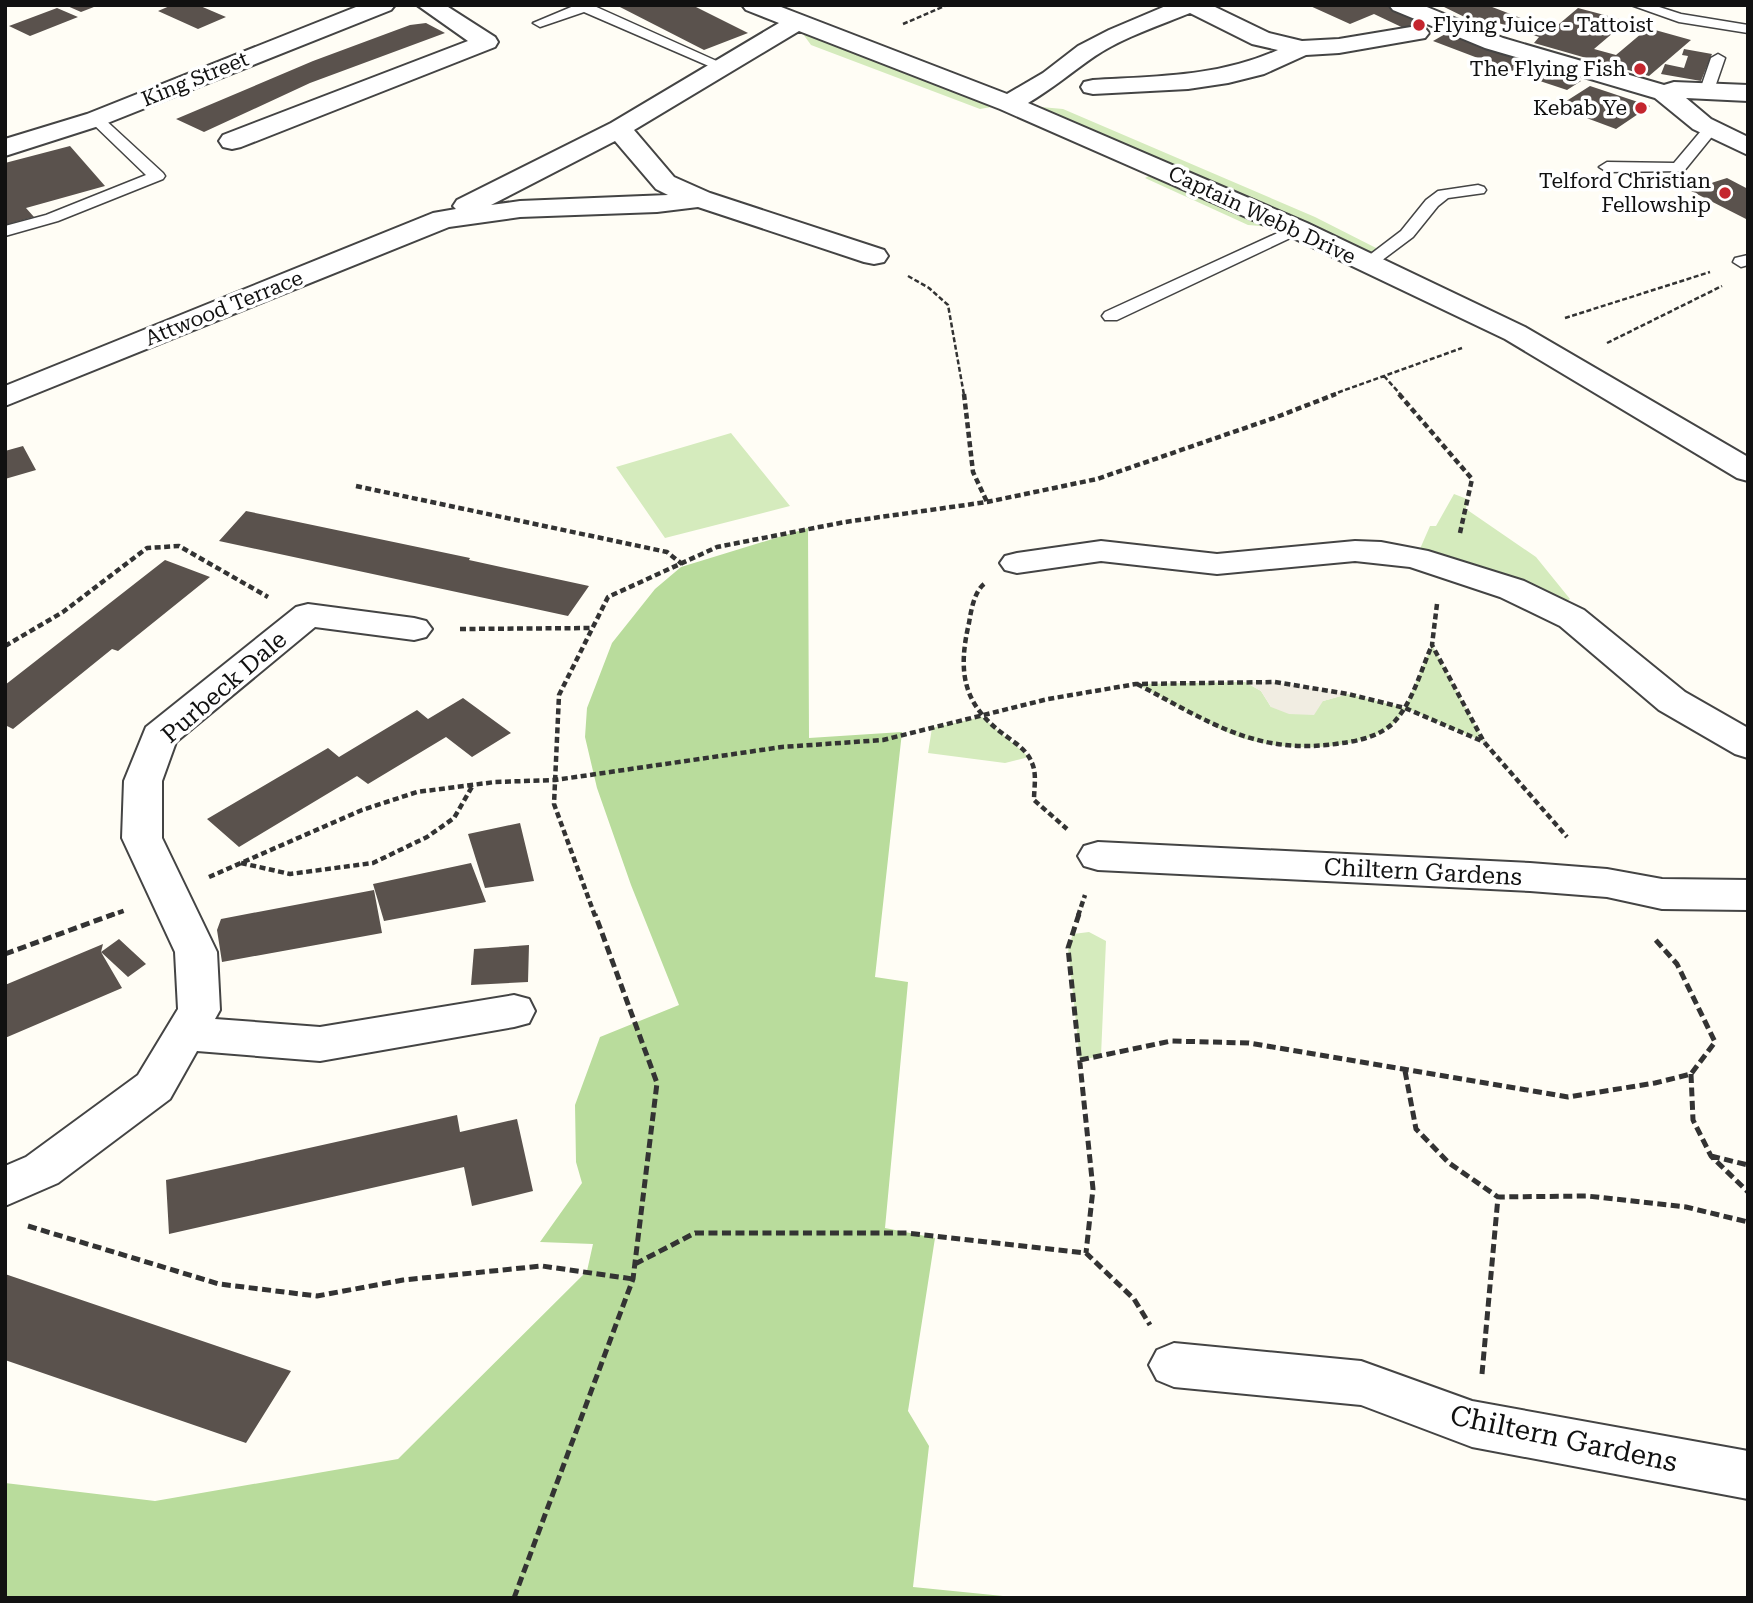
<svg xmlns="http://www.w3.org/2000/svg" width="1753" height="1603" font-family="'Roboto Serif',serif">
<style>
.green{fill:#d5ebbd}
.forest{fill:#b9dc9c}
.plaza{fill:#f1ede2}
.building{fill:#5a524d}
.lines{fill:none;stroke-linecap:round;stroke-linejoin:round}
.service-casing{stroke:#444;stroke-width:3}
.minor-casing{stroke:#444;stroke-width:4}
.path-far2{stroke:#333;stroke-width:2.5;stroke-dasharray:5 2.5;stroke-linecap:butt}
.path-far1{stroke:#333;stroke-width:4.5;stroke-dasharray:6 3.5;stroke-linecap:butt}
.path{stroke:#333;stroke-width:5;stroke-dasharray:9 4.5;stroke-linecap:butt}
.service{fill:#fff;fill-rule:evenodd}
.minor{fill:#fff;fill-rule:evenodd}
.poi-dot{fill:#c4262e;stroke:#fff;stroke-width:2.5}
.labels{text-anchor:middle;stroke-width:7;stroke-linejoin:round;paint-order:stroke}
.far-poi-label{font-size:21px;fill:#111;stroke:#fff;text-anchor:end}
.far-street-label{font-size:21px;fill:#111;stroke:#fff}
.street-label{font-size:24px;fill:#111;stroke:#fff}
.near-street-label{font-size:28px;fill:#111;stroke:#fff}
</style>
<rect width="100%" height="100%" fill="#fffdf5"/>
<!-- green -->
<path class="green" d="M795 23 1009 104 1063 109 1315 217 1384 252 1367 263 1297 229 1248 225 1145 178 1161 169 1009 104 980 109 811 45Z
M731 433 790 506 665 538 616 467Z
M1454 494 1467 499 1466 509 1536 557 1570 599 1555 610 1416 558 1430 526H1436Z
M1432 645 1484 742 1406 708C1402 713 1397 721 1392 725 1354 754 1274 752 1231 734 1199 720 1168 699 1136 684L1245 682 1261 691 1271 707 1323 701 1348 694 1405 708Z
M982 717 1029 757 1005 763 928 753 932 728Z
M1089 932 1106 941 1101 1056 1080 1060 1068 948 1073 934Z"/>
<!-- forest -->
<path class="forest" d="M808 528 809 738 902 732 875 977 908 982 885 1228 935 1238 908 1411 929 1446 913 1587 1024 1598H5V1483L155 1501 398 1459 587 1271 593 1244 540 1242 582 1183 576 1162 575 1105 600 1037 679 1005 631 885 597 788 585 737 587 708 612 643 655 589 681 567Z"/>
<!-- plaza -->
<path class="plaza" d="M1245 682H1275L1348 694 1323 701 1314 715 1289 714 1271 707 1261 691Z"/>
<!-- building -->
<path class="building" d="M65 5H99L81 12Z
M172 5H198L226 17 198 29 158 11Z
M616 5H692L748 33 704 50Z
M1308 5H1384L1429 25 1412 32 1374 14 1350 24Z
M1440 5H1487L1552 30 1578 8 1627 21 1594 49 1616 55 1648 28 1691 40 1649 76 1534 43 1539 37 1496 22 1485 27Z
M57 8 78 17 30 36 9 26Z
M426 23 445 33 310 83 204 132 176 119 313 61 410 25Z
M1447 33 1526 63 1512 71 1433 41Z
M1684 49 1712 54 1701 81 1661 74 1665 64 1684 68 1688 56 1682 55Z
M1530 64 1581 81 1567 90 1516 73Z
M1590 86 1650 106 1616 129 1557 107Z
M70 146 105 186 26 208 34 217 5 225V163Z
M1727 178 1748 189V220L1689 190Z
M23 446 36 470 5 479V451Z
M246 511 470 558 469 560 589 586 568 616 219 541Z
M165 560 210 577 118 651 112 649 13 729 5 725V685Z
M463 698 511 733 472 757 446 737 368 784 357 776 239 847 207 819 328 748 339 757 417 710 428 719Z
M520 823 534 881 485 888 468 834Z
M471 863 486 902 384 921 373 884Z
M374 890 382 933 222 962 217 930 221 919Z
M119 939 146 964 128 977 101 952Z
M103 944 101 952 122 988 5 1038V985Z
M529 945 528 982 471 985 474 949Z
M457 1115 460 1132 517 1119 533 1191 472 1206 464 1167 169 1234 166 1180Z
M5 1274 291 1371 246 1443 5 1360Z"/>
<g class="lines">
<defs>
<path id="service" d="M576 5H592L730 67 723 71 718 70 584 12 540 27 533 23Z
M1631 5H1653L1681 14 1748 25V33L1679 22Z
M1718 54 1725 58 1714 90 1707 94 1702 93 1700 90 1711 58Z
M96 114 101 116 163 173 165 176 163 179 58 221 5 236V226L46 215 146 175 91 122 88 119Z
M1711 123 1719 128 1684 171 1607 172 1599 167 1607 162 1674 163 1706 125Z
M1478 185 1484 187 1486 190 1484 193 1448 198 1438 206 1413 237 1373 267H1361L1359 263 1401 231 1426 200 1438 191Z
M1297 224 1305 229 1303 232 1117 320H1105L1102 316 1105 312Z
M1748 255V265L1741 267 1733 262 1735 258Z"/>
<path id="minor" d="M361 5H395L391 10 105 124 5 156V139L87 114Z
M417 5H445L495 37 498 42 495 47 241 147 232 149 223 147 219 141 223 135 468 41Z
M742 5H776L1007 94 1043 73 1078 46 1109 30 1168 5H1211L1269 33 1302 41 1339 39 1417 26 1425 28 1429 33 1425 38 1339 53 1306 55 1264 74 1228 83 1188 89 1093 94 1084 92 1081 87 1084 82 1093 80C1158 76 1217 77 1278 50L1252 44 1190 13C1158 26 1124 37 1095 56 1073 71 1052 89 1028 103L1307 223 1525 327 1748 457V481L1737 478 1505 339 1287 235 1000 109 799 31 634 130 674 177 710 193 884 250 888 256 884 262 874 264 864 262 698 207 657 212 520 217 449 227 5 406V386L433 213 456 209 453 206 457 200 611 123 779 23 746 10ZM615 141 656 189 668 195 520 201 491 205Z
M1389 5H1422L1503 38 1664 85 1674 82 1748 85V101L1686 98 1711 119 1748 137V155L1693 129 1655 98 1485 48 1393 10Z
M1101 541 1217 554 1355 541 1381 542 1428 551 1524 581 1584 610 1685 692 1748 728V758L1735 754 1659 710 1560 626 1500 597 1410 567 1355 561 1217 574 1101 561 1017 573 1005 570 1000 563 1005 556 1017 553Z
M308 604 414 618 426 621 432 629 426 637 414 640 315 627 176 742 162 781V838L217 952 220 1010 215 1019 320 1027 514 995 529 999 535 1011 529 1023 514 1027 320 1061 197 1051 170 1099 58 1183 5 1206V1166L26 1157 138 1075 178 1009 175 952 122 838 124 781 146 727 296 607Z
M1098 842 1530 863 1607 869 1662 879 1748 880V910L1662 909 1607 897 1530 891 1098 870 1084 866 1078 856 1084 846Z
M1174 1343 1361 1361 1472 1401 1748 1451V1499L1472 1447 1361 1405 1174 1387 1157 1380 1149 1365 1157 1350Z"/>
</defs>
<!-- service casing -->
<use href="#service" class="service-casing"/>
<!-- minor casing -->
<use href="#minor" class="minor-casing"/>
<!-- path-far2 -->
<path class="path-far2" d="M903 24 947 5
M908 276 929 288 948 305 964 395
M1565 318 1710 272
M1607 343 1722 286
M1384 376 1401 395
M1331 395 1462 348"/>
<!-- path-far1 -->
<path class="path-far1" d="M964 394 973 472 987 502
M1399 394 1472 479 1460 533
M356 486 667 552 682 564
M984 584C974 592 971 611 969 623 958 670 962 703 1002 733 1012 741 1027 749 1032 763 1037 774 1034 788 1034 800L1067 829
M1437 604 1432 645 1484 742 1567 837
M460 629 593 628
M5 646 63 612 147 548 179 546 268 597
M1137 684C1208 721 1257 757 1342 743 1359 741 1383 735 1395 721 1413 701 1421 670 1432 645
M241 863 290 874 373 863 427 837 454 818 473 785
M209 877 362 810 417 792 495 782 555 780 782 747 883 740 1048 699 1136 684 1275 682 1348 694 1405 708 1484 742
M109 916 126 910
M595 916 554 804 559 695 608 597 717 547 845 522 987 502 1097 479 1274 418 1336 394
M1078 916 1085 895"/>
<!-- path -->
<path class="path" d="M1079 914 1068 948 1093 1189 1086 1253
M5 954 114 914
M1080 1060 1171 1041 1249 1043 1568 1097 1655 1083 1691 1074 1715 1042 1677 964 1653 937
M1405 1071 1416 1129 1449 1163 1498 1197
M1691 1074 1693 1120 1711 1156 1748 1192
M1711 1156 1748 1165
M28 1226 219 1284 317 1296 403 1280 542 1266 633 1279
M635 1264 695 1233H907L1086 1253 1134 1299 1150 1325
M1482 1374 1498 1197 1587 1196 1686 1207 1748 1222
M514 1598 633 1279 657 1083 595 914"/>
<!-- service -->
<use href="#service" class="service"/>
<!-- minor -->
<use href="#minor" class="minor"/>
</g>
<!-- markers -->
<g class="poi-dot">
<circle cx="1419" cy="25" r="7"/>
<circle cx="1640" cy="69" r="7"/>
<circle cx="1641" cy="108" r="7"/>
<circle cx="1725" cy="193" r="7"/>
</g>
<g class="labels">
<!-- far-poi labels -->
<g class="far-poi-label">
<text x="1433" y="32" text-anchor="start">Flying Juice - Tattoist</text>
<text x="1626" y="76">The Flying Fish</text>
<text x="1627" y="115">Kebab Ye</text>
<text x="1711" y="188">Telford Christian<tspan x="1711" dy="24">Fellowship</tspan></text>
</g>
<!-- far-street labels -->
<g class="far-street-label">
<text transform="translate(195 79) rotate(-22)" y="7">King Street</text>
<text transform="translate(1262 215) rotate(25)" y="7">Captain Webb Drive</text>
<text transform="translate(224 308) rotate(-22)" y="7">Attwood Terrace</text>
</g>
<!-- street labels -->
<g class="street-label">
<text transform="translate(224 687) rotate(-41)" y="8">Purbeck Dale</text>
<text transform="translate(1423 872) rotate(3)" y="8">Chiltern Gardens</text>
</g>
<!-- near-street labels -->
<g class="near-street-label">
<text transform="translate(1564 1438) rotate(12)" y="10">Chiltern Gardens</text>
</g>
</g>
<!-- border -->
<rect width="1753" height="1603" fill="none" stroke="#111111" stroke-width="14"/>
</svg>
